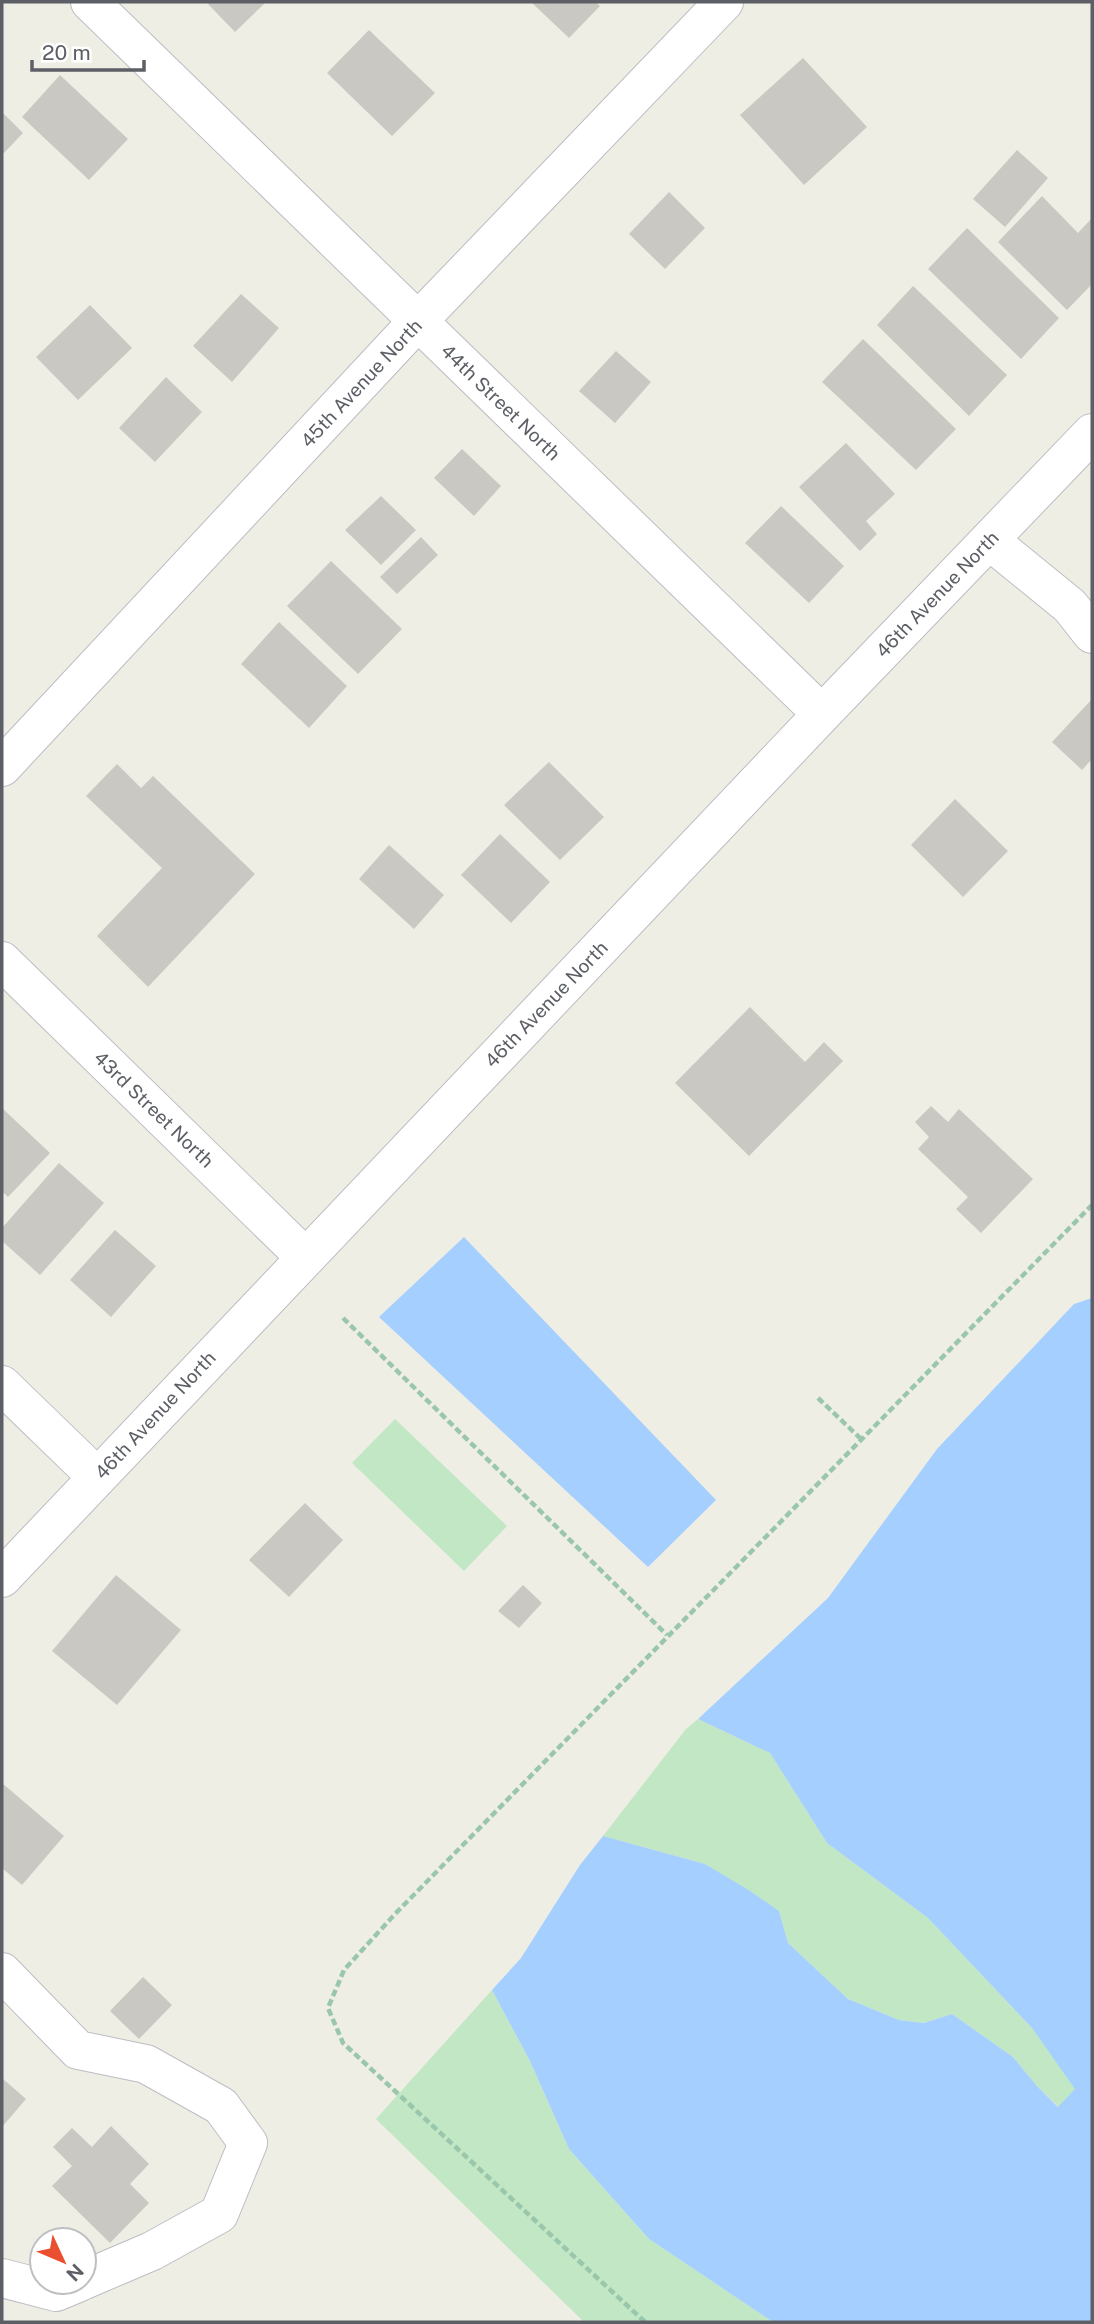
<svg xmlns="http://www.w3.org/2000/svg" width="1094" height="2324" font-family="'Public Sans',sans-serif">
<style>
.green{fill:#c1e7c5}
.water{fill:#a4cfff}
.building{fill:#cac8c2}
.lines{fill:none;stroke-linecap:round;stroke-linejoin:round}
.minor-casing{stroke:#bcbdc3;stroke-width:40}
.path{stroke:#9ac7ac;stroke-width:4.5;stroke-dasharray:7 3.5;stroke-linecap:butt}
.minor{stroke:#fff;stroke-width:38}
.labels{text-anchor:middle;stroke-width:6;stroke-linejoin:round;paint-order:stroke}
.street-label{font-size:19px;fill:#5c5f65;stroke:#fff}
</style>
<rect width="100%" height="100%" fill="#efeee4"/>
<!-- green -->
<path class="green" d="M395 1419 507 1526 464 1571 352 1463Z
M698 1719 770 1753 827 1843 928 1918 1032 2028 1076 2089 1059 2107 1037 2086 1013 2057 952 2014 924 2023 899 2020 848 1999 788 1943 779 1911 705 1864 603 1836 686 1729Z
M492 1990 530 2061 569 2149 649 2239 773 2322H584L376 2119Z"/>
<!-- water -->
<path class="water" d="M464 1237 716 1500 648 1567 379 1317Z
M1092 1298V2322H773L649 2239 569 2149 530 2061 492 1990 521 1958 580 1865 603 1836 705 1864 750 1891 779 1911 788 1943 848 1999 899 2020 924 2023 952 2014 1013 2057 1037 2086 1058 2107 1075 2089 1032 2028 928 1918 827 1843 770 1753 698 1719 828 1598 937 1449 1074 1304Z"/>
<!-- building -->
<path class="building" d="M206 2H266L235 32Z
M531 2H595L600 6 569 38Z
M369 30 435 93 392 136 327 73Z
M803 58 867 127 804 185 740 115Z
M60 75 128 139 89 180 22 117Z
M2 112 23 133 2 155Z
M1017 150 1048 178 1005 227 973 199Z
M669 192 705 228 665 269 629 234Z
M1042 196 1078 233 1092 218V284L1067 310 998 242Z
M967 228 1059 318 1021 359 928 269Z
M913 286 1007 375 969 416 877 325Z
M241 294 279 328 232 382 193 346Z
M90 305 132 348 78 400 36 357Z
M863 339 956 429 916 470 822 382Z
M616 351 651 382 615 423 579 391Z
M166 377 202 412 155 462 119 428Z
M846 443 895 494 866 521 877 534 860 551 799 487Z
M462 449 501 486 474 516 434 478Z
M381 496 416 530 381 565 345 530Z
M781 506 844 566 809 603 745 543Z
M421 537 438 555 397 594 380 577Z
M331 561 402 629 358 674 287 606Z
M279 622 347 686 309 728 241 664Z
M1092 699V759L1082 770 1052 742Z
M549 762 604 817 560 860 504 805Z
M117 764 141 788 153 776 255 874 148 987 97 936 162 868 86 796Z
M955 799 1008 851 963 897 911 845Z
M500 834 550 882 511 923 461 875Z
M389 845 444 895 414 929 359 879Z
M750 1007 805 1062 824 1042 843 1061 749 1156 675 1083Z
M931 1106 948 1122 959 1109 1033 1179 981 1233 956 1209 968 1197 918 1149 929 1137 915 1122Z
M2 1108 50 1153 8 1197 2 1191Z
M59 1163 104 1203 40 1275 2 1241V1228Z
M115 1230 156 1266 111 1317 70 1280Z
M305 1503 343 1540 289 1597 249 1560Z
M116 1575 181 1630 117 1705 52 1651Z
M523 1585 542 1603 519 1628 498 1611Z
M2 1783 64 1836 22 1885 2 1868Z
M143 1977 172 2005 139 2039 110 2011Z
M2 2078 26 2099 2 2127Z
M111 2126 149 2164 130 2184 149 2203 110 2243 52 2186 72 2166 53 2147 72 2128 92 2147Z"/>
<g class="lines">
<defs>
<path id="minor" d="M90 2 822 714
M989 540 1070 606 1092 634
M2 767 418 321 724 2
M2 961 305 1257
M2 1385 97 1477
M2 1578 822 714 1092 433
M2 1972 78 2050 146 2064 221 2106 248 2143 219 2214 152 2251 84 2280
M2 2278 56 2292 80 2282"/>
</defs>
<!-- minor casing -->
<use href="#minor" class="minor-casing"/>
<!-- path -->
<path class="path" d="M343 1318 667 1635
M818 1398 861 1439
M645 2322 343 2043 328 2008 344 1970 395 1914 1092 1205"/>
<!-- minor -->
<use href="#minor" class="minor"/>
</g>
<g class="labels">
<!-- street labels -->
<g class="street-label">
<text transform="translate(361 383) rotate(-47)" y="7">45th Avenue North</text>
<text transform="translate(501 402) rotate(44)" y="7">44th Street North</text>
<text transform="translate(937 594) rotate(-46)" y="7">46th Avenue North</text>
<text transform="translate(546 1004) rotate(-46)" y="7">46th Avenue North</text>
<text transform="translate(154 1109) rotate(44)" y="7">43rd Street North</text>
<text transform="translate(155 1415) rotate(-47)" y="7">46th Avenue North</text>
</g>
</g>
<!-- border -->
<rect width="1094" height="2324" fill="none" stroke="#5c5f65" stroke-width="7"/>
<!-- north arrow -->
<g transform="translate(63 2261) rotate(134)"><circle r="33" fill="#ffffff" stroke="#bebfc1" stroke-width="2"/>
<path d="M0-5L12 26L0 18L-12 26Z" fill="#ea502f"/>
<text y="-10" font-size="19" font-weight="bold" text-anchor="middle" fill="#5c5f65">N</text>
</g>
<!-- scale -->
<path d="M32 60v10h112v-10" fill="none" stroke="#5c5f65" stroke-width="3.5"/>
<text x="42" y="60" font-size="21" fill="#5c5f65" stroke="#ffffff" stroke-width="5" paint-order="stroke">20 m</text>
</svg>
